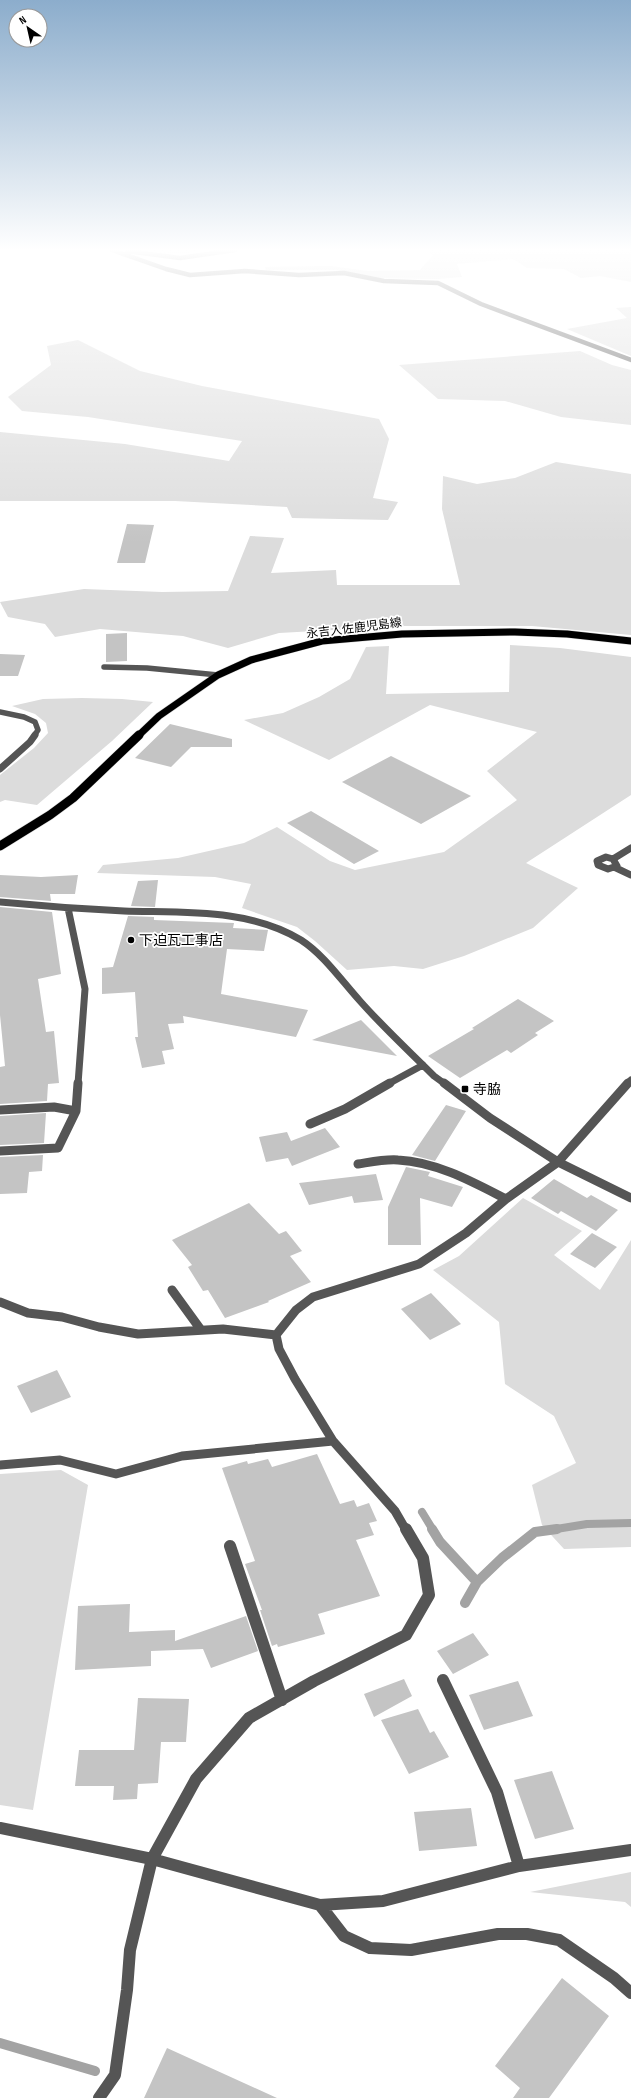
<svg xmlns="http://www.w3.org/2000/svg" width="631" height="2098" font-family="'Sofia Sans Condensed','Noto Sans JP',sans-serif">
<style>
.green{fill:#dcdcdc}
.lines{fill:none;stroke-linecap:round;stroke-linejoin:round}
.stream-far1{stroke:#a3a3a3;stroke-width:8}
.stream{stroke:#a3a3a3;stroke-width:10}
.building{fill:#c4c4c4}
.primary-far1-casing{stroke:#dbdbdb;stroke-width:8}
.primary-casing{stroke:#dbdbdb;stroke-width:10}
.street-far4{stroke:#555;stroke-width:4.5}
.street-far3{stroke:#555;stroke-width:5.5}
.street-far2{stroke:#555;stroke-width:7}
.street-far1{stroke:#555;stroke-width:9}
.street{stroke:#555;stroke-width:12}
.primary-far1{stroke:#000;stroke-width:7}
.primary{stroke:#000;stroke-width:9}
.poi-dot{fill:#000;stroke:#fff;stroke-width:1.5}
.labels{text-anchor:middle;stroke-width:3.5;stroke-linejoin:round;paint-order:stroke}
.far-street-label{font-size:12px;fill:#000;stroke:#fff}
.poi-label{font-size:14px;fill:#000;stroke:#fff;text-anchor:start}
</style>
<rect width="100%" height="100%" fill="#fff"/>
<!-- green -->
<path class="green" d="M143 250H205C184 255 164 253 143 250Z
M427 250H631V282L600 276 581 278 564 269 527 268 513 259 457 264 462 277 437 279 380 278 335 270H266L265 267 330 266 368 271 420 270 433 255Z
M631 307V356L567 329 627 318 616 308Z
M78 340 140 371 202 386 379 419 389 439 373 498 398 502 388 520 292 518 287 507 175 501H0V432L125 444 229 461 242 441 88 417 22 411 8 397 51 365 47 346Z
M580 351 612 365 631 370V425L561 417 505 401 438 399 399 365Z
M556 462 631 474V635L532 626H405L279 633 228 648 183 636 100 629 55 637 45 624 8 617 0 602 84 589 162 592 228 591 250 536 284 538 271 573 336 570 337 585H460L442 509 443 476 477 484 515 478Z
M510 645 560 648 631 657V795L526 863 578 888 533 928 464 956 423 969 394 966 347 970 315 941 297 927 242 908 251 884 215 877 97 873 103 865 178 858 244 843 277 827 330 861 355 870 444 852 517 800 487 771 537 732 430 705 329 760 244 720 283 713 319 697 350 679 366 647 389 646 386 694 509 692Z
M82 698 122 699 153 702 112 741 37 805 5 800 0 802V775L34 748 48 733 46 723 35 714 12 706 43 699Z
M523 1198 582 1231 554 1255 600 1290 631 1240V1547L564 1549 542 1525 532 1485 576 1463 554 1416 505 1384 499 1322 433 1270 459 1256Z
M61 1470 88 1485 33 1810 0 1805V1474Z
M631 1872V1907L625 1902 530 1892Z"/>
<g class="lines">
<!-- stream-far1 -->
<path class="stream-far1" d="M422 1512 433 1530
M550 1530 587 1524 631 1523"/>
<!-- stream -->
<path class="stream" d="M432 1529 440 1542 477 1582
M465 1603 477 1582 502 1558 535 1532 557 1529
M0 2043 95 2071"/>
</g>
<!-- building -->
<path class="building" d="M127 524 154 525 145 563H117Z
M127 633V661L106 662V634Z
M0 654 25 655 18 676H0Z
M170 724 232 739V747H191L171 767 135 758Z
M391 756 471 796 421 824 342 782Z
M311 811 379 851 354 864 287 823Z
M0 875 41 877 78 875 75 894H50L51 901 0 897Z
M158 880 155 907 131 906 138 881Z
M0 907 52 912 61 974 38 979 46 1032 54 1031 59 1083 48 1084 47 1101 0 1104V1067L5 1066 0 1015Z
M128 916 154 917V920L234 923 233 928 268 930 264 951 227 949 221 994 308 1010 296 1037 183 1016 184 1023 168 1024 174 1049 162 1051 165 1064 142 1068 135 1037H138L135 992 102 994V968L113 967Z
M518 999 554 1021 535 1033 538 1035 511 1053 507 1050 460 1078 428 1056 474 1029 472 1028Z
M361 1020 397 1056 312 1040Z
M446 1105 466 1111 435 1161 412 1155Z
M46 1113 44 1143 0 1145V1116Z
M325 1128 340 1147 292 1166 288 1158 266 1162 259 1137 287 1132 291 1141Z
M43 1155 42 1171 29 1172 27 1193 0 1194V1157Z
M406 1167 430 1172 428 1176 463 1187 452 1207 420 1198 421 1245H388V1207Z
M376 1174 383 1200 354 1203 352 1196 309 1205 299 1183Z
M554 1179 587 1198 591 1195 618 1210 596 1231 561 1211 558 1214 531 1198Z
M249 1203 279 1234 286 1231 302 1251 290 1256 311 1282 268 1301 269 1302 225 1318 208 1290 203 1291 188 1267 192 1265 172 1240Z
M592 1233 617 1247 595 1268 570 1254Z
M431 1293 461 1324 430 1340 401 1309Z
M57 1370 71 1397 31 1413 17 1386Z
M317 1454 340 1504 354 1500 357 1507 369 1503 377 1521 369 1523 374 1535 356 1540 380 1596 318 1614 325 1634 278 1647 277 1644 272 1646 260 1610H262L245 1564 255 1561 222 1468 247 1461 248 1464 268 1459 272 1467Z
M130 1604 129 1632 175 1630V1641L246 1616 258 1651 211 1668 203 1649 151 1651V1666L75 1670 78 1606Z
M473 1633 489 1655 453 1674 437 1651Z
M404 1679 412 1696 374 1717 364 1694Z
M518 1681 533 1716 484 1730 469 1695Z
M138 1698 189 1699 186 1742H161L158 1783 138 1784 137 1799 113 1800 114 1786H75L79 1750H134Z
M418 1709 430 1733 434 1731 449 1757 409 1774 381 1720Z
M552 1771 574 1829 535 1839 514 1780Z
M471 1808 477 1846 419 1851 414 1812Z
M562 1978 609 2016 549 2098H513L520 2088 495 2066Z
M167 2048 277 2098H144Z"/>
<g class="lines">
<defs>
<path id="primary-far1" d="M138 736 159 716 218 675 251 660 322 641 402 634 515 632 567 634 631 641"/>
<path id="primary" d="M0 846 50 815 73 798 139 735"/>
</defs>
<!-- primary-far1 casing -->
<use href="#primary-far1" class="primary-far1-casing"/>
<!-- primary casing -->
<use href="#primary" class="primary-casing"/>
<!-- street-far4 -->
<path class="street-far4" d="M112 250 166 269 190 275 245 271 299 275 344 273 384 281 438 283 481 304 631 360
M127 251 180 258 235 250"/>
<!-- street-far3 -->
<path class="street-far3" d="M104 667 147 668 218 675
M0 712 24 717 35 722 38 730 34 736"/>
<!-- street-far2 -->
<path class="street-far2" d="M0 769 30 742 35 735
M606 857 613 859 617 866 608 869 598 865 597 861Z
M613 859 631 848
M614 867 631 875
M0 902C41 906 82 909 124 911 182 913 249 908 301 940 324 955 341 980 360 1001 383 1027 409 1051 434 1076L445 1084
M68 908 85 989 78 1084
M388 1084 423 1065
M627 1084 631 1080"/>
<!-- street-far1 -->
<path class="street-far1" d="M444 1083 490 1118 558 1162 631 1198
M0 1110 54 1107 76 1111
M310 1124 345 1109 390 1083
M0 1151 58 1148 76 1111 78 1083
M358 1164C371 1162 385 1159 398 1160 437 1162 473 1182 506 1199
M172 1290 201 1330
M0 1302 28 1313 62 1317 99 1327 138 1334 223 1329 276 1335
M0 1465 60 1460 116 1474 182 1456 333 1441
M406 1530 395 1511 333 1441 295 1379 279 1349 276 1335 296 1310 313 1297 419 1264 466 1233 506 1199 558 1162 628 1083"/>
<!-- street -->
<path class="street" d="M230 1546 282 1700
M443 1680 497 1792 519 1866
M0 1828 152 1859 320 1905 383 1901 519 1866 631 1850
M320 1905 344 1936 370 1948 411 1950 498 1934H527L559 1940 614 1978 631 1993
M99 2098 115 2075 127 1990 130 1950 152 1859 196 1779 249 1718 314 1681 406 1635 429 1595 423 1558 406 1529"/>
<!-- primary-far1 -->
<use href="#primary-far1" class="primary-far1"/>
<!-- primary -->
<use href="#primary" class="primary"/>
</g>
<!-- sky -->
<linearGradient id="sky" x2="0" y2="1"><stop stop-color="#8cadcc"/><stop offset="0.46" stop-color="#fff"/><stop offset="1" stop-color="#fff" stop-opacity="0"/></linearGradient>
<rect width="631" height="543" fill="url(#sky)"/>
<!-- markers -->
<g class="poi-dot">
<circle cx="131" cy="940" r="4"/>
<rect x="461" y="1085" width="8" height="8" rx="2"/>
</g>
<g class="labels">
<!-- far-street labels -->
<g class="far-street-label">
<text transform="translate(354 628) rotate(-7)" y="4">永吉入佐鹿児島線</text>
</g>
<!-- poi labels -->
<g class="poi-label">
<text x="139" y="945">下迫瓦工事店</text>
<text x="473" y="1094">寺脇</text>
</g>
</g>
<!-- north arrow -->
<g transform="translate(28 28) rotate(326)"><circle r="19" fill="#ffffff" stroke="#999999"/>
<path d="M0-3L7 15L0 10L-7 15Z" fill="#000000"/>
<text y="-6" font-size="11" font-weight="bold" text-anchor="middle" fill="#000000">N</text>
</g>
</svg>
